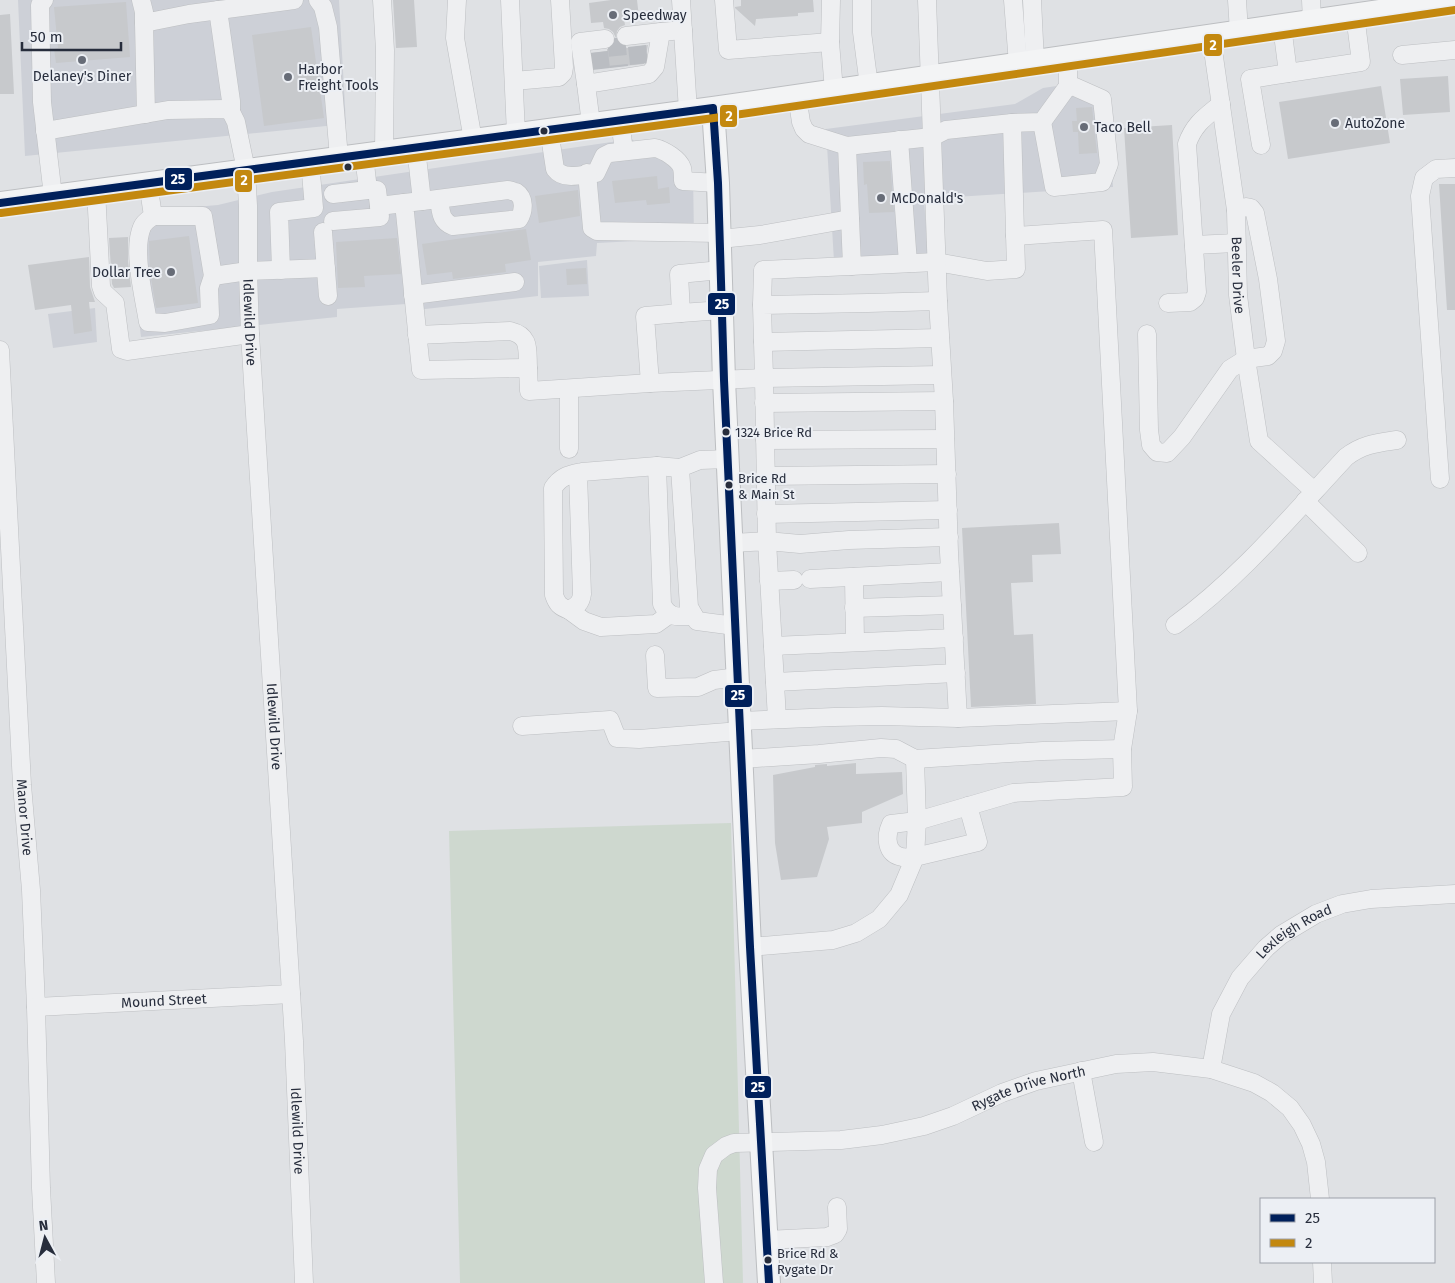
<svg xmlns="http://www.w3.org/2000/svg" width="1455" height="1283" font-family="'Fira Sans',sans-serif">
<style>
.built{fill:#cdd0d7}
.green{fill:#ced8cf}
.building{fill:#c7c9cc}
.lines{fill:none;stroke-linecap:round;stroke-linejoin:round}
.minor-tunnel{stroke:#babdc2;stroke-width:18;stroke-dasharray:18 9;stroke-linecap:butt}
.minor-casing{stroke:#bdbfc2;stroke-width:19}
.major-casing{stroke:#bcbec1;stroke-width:24}
.minor{stroke:#eeeff1;stroke-width:18}
.major{stroke:#f3f4f5;stroke-width:22}
.bus-1-casing{stroke:#eceff4;stroke-width:11}
.bus-2-casing{stroke:#eceff4;stroke-width:11}
.bus-1{stroke:#00205b;stroke-width:8}
.bus-2{stroke:#c3880f;stroke-width:8}
.poi-dot{fill:#676c77;stroke:#eceff4;stroke-width:2}
.bus-dot{fill:#272d3c;stroke:#eceff4;stroke-width:2}
.labels{text-anchor:middle;stroke-width:4;stroke-linejoin:round;paint-order:stroke}
.bus-label{font-size:13px;fill:#272d3c;stroke:#eceff4;text-anchor:start}
.poi-label{font-size:14px;fill:#272d3c;stroke:#eceff4;text-anchor:start}
.street-label{font-size:14px;fill:#272d3c;stroke:#eceff4}
.line-badge{stroke:#eceff4;stroke-width:2}
.badge-label{font-size:14px;text-anchor:middle;font-weight:bold;fill:#fff}
</style>
<rect width="100%" height="100%" fill="#dfe1e4"/>
<!-- built -->
<path class="built" d="M18 0H339L346 124 25 156Z
M1084 82 1106 96 1113 187 924 199 928 256 834 261 826 129 1015 104 1043 88Z
M632 139 637 144 663 140 687 170 693 174 694 238 597 243 596 256 538 262V296L408 311 406 304 337 309V317L141 337 132 261 160 210 218 205 272 192Z
M587 260 589 296 541 298 539 266Z
M95 308 97 342 53 348 48 314Z"/>
<!-- green -->
<path class="green" d="M731 823 743 1283H460L449 831Z"/>
<!-- building -->
<path class="building" d="M393 0H414L417 47 396 48Z
M611 0H637L639 17 624 19 625 25 620 27 617 31 616 38 618 43 627 48 648 45 644 64 595 69 592 53 607 51V49L612 47 615 44 616 38 613 32 609 29 604 28 603 22 591 23 589 3Z
M741 0H813L814 12 798 13V16L756 19 755 26 735 8V7L741 6Z
M126 2 130 57 56 63 54 49 58 48 54 7Z
M10 14 14 94H0V15Z
M311 27 324 118 264 126 252 35Z
M1448 76 1450 112 1403 115 1400 79Z
M1381 86 1390 143 1288 159 1279 102Z
M1092 107 1097 153 1079 154 1078 132H1073L1072 121H1077L1076 108Z
M1172 125 1178 235 1131 238 1124 128Z
M890 161 894 212 869 213 867 184 864 185 863 162Z
M657 176 658 189 669 187 670 203 647 205 646 200 615 203 612 181Z
M1439 184H1455V310H1447Z
M578 190 580 216 539 223 535 196Z
M526 229 531 260 505 264 506 272 453 279 452 272 427 275 422 244Z
M189 236 198 303 156 308 150 272 149 241Z
M128 237V261L131 287 114 288 112 284 109 238Z
M397 238 401 274 364 276 365 287 338 288 336 242Z
M89 257 90 287 95 302H89L92 331 74 334 71 305 35 310 28 265Z
M586 268 587 284 567 285 566 269Z
M1059 523 1061 554 1032 555 1033 582 1011 583 1014 635 1033 634 1036 704 971 707 962 528Z
M856 763V774L902 772 903 794 862 812V823L827 827 829 839 817 877 781 880 775 843 773 775 815 767V765L827 764V766Z"/>
<g class="lines">
<!-- minor-tunnel -->
<path class="minor-tunnel" d="M616 38 619 67
M637 46 639 64
M599 52 601 69"/>
<defs>
<g id="minor">
<path d="M44 0 40 5 42 102 53 196"/>
<path d="M141 0 144 12V23L189 14 294 0"/>
<path d="M318 0 323 7 328 27 339 158"/>
<path d="M382 0 385 50 384 152"/>
<path d="M457 0 455 38 473 140"/>
<path d="M510 0 516 134"/>
<path d="M681 0 688 111"/>
<path d="M724 0 728 50 830 42"/>
<path d="M831 0 830 42 834 91"/>
<path d="M862 0V32L869 86"/>
<path d="M1013 0 1018 64"/>
<path d="M1032 0 1035 62"/>
<path d="M1237 0 1239 32"/>
<path d="M1311 0 1312 21"/>
<path d="M218 10 231 101V112"/>
<path d="M144 23 146 114"/>
<path d="M1282 26 1288 73 1361 62 1355 15"/>
<path d="M626 36 661 32"/>
<path id="s1" d="M1211 36 1236 210 1238 295 1246 359 1259 441 1314 491"/>
<path d="M1402 55 1455 50"/>
<path d="M514 81 559 77 563 73 564 67 560 0"/>
<path d="M586 84 580 42 605 39"/>
<path d="M797 96 801 122 804 129 809 134 847 146 932 137 946 130 1012 123 1042 122 1068 86V57"/>
<path d="M620 121 624 151"/>
<path d="M1042 122 1054 187 1102 182 1109 164 1102 99 1075 87 1068 86"/>
<path d="M591 124 586 84 649 74 655 67 661 32 683 30"/>
<path d="M549 130 555 169C564 181 583 174 596 173L604 156 610 153 655 148C664 150 679 159 682 168 683 172 683 177 683 181L718 183"/>
<path id="s2" d="M45 131 168 110 225 109 231 112 236 122 246 170 248 206V271L250 334 294 1041 304 1283"/>
<path d="M899 140 908 263"/>
<path d="M1261 145 1250 79 1288 73"/>
<path d="M847 146 852 266"/>
<path d="M416 148 422 201 404 203 421 370 528 368 529 391 650 383 764 378 767 541 800 544 849 540 949 537"/>
<path d="M364 155 368 190H377L379 206"/>
<path d="M587 173 592 228 597 231 720 233"/>
<path d="M148 183 153 216C149 219 144 222 142 227 132 250 144 297 148 322L165 323 210 315 209 288 213 276 248 271 326 268"/>
<path d="M96 190 101 286 103 292 115 303 121 349 127 351 250 334"/>
<path d="M333 194 368 190"/>
<path d="M422 201 508 190C509 190 515 192 516 192 525 198 524 211 519 219L453 226C440 221 441 211 439 199"/>
<path d="M153 216H203L213 276"/>
<path d="M333 221 380 217 379 206 404 203"/>
<path d="M323 232 328 296"/>
<path d="M1015 236 1103 230 1128 711"/>
<path d="M720 239 760 235 850 219"/>
<path d="M1194 245 1236 243"/>
<path d="M281 270 279 212 314 208 310 162"/>
<path d="M413 295 515 282"/>
<path d="M938 301 868 303 762 305 764 378 942 375"/>
<path d="M1168 303 1190 302 1195 298 1197 292 1187 144C1194 124 1205 117 1221 104"/>
<path d="M762 305 763 270 936 262 987 271 1016 269 1012 123"/>
<path d="M681 313 722 310"/>
<path d="M1147 334 1149 430 1151 445 1157 452 1167 453 1182 437 1230 369 1246 359 1268 356 1273 351 1276 341 1268 279 1255 213 1251 208 1246 207 1236 210"/>
<path d="M417 335 510 331C531 336 527 350 528 368"/>
<path d="M763 342 940 338"/>
<path id="s3" d="M0 350 22 785 31 890 36 1007 41 1188 46 1283"/>
<path d="M650 383 645 316 681 313 679 274 721 270"/>
<path d="M569 389V449"/>
<path d="M764 403 944 401"/>
<path d="M765 440 945 439"/>
<path d="M728 459 700 460 680 468 689 607 697 621 735 626"/>
<path d="M657 466 662 604C670 620 678 616 694 616"/>
<path d="M578 473 582 594C581 603 577 606 569 610 560 607 557 604 554 595L553 488C561 476 568 475 582 472L657 466 680 468"/>
<path d="M765 476 947 474"/>
<path d="M1440 479 1420 196 1424 178 1436 169 1455 168"/>
<path d="M1305 501 1358 553"/>
<path d="M766 514 948 510"/>
<path d="M732 543 767 541 777 719"/>
<path d="M854 577 855 642"/>
<path d="M810 579 950 572"/>
<path d="M769 581 794 580"/>
<path d="M854 608 952 605"/>
<path d="M569 610 584 621 601 627 656 624 670 614"/>
<path d="M1175 625C1240 578 1292 515 1346 457 1363 444 1377 443 1397 440"/>
<path d="M773 646 954 638"/>
<path d="M655 655 657 688 698 687 714 680 738 677"/>
<path d="M775 682 956 673"/>
<path d="M740 721 834 717 882 716 958 718 949 552 944 401 938 301 927 0"/>
<path d="M522 726 610 720 617 738 639 739 740 731"/>
<path d="M742 759 819 754 881 748 896 749 915 759 1043 751 1122 749"/>
<path d="M915 759 917 821 1013 793 1123 787 1122 749 1128 711 958 718"/>
<path d="M917 821 915 857C911 857 906 858 902 857 886 854 885 837 891 824Z"/>
<path d="M750 947 833 940 856 933 879 919 899 895 915 857 978 842 968 806"/>
<path id="s4" d="M36 1007 291 994"/>
<path id="s5" d="M1211 1069 1221 1014 1240 978 1266 948 1281 935 1316 914 1342 904 1371 899 1455 894"/>
<path d="M1081 1071 1094 1142"/>
<path d="M766 1240 827 1237 835 1234 838 1229 837 1207"/>
<path d="M1322 1262 1323 1283"/>
<path id="s6" d="M714 1283 707 1188 708 1169 714 1155 726 1146 734 1143 841 1140 882 1135 924 1126 953 1116 1002 1093 1036 1081 1116 1064 1153 1062 1211 1069 1254 1083 1272 1093 1290 1108 1302 1125 1311 1144 1316 1162 1320 1199"/>
</g>
<path id="major" d="M713 108 718 183 724 380 750 947 769 1283
M0 203 713 108 1455 0"/>
</defs>
<!-- minor casing -->
<use href="#minor" class="minor-casing"/>
<!-- major casing -->
<use href="#major" class="major-casing"/>
<!-- minor -->
<use href="#minor" class="minor"/>
<!-- major -->
<use href="#major" class="major"/>
<defs>
<path id="bus-1" d="M713 108 718 183 724 380 750 947 769 1283
M0 203 713 108"/>
<path id="bus-2" d="M1 213 714 118 1455 10"/>
</defs>
<!-- bus-1 casing -->
<use href="#bus-1" class="bus-1-casing"/>
<!-- bus-2 casing -->
<use href="#bus-2" class="bus-2-casing"/>
<!-- bus-1 -->
<use href="#bus-1" class="bus-1"/>
<!-- bus-2 -->
<use href="#bus-2" class="bus-2"/>
</g>
<!-- markers -->
<g class="poi-dot">
<circle cx="613" cy="15" r="5"/>
<circle cx="82" cy="60" r="5"/>
<circle cx="288" cy="77" r="5"/>
<circle cx="1335" cy="123" r="5"/>
<circle cx="1084" cy="127" r="5"/>
<circle cx="881" cy="198" r="5"/>
<circle cx="171" cy="272" r="5"/>
</g>
<g class="bus-dot">
<circle cx="544" cy="131" r="4.5"/>
<circle cx="348" cy="167" r="4.5"/>
<circle cx="726" cy="432" r="4.5"/>
<circle cx="729" cy="485" r="4.5"/>
<circle cx="768" cy="1260" r="4.5"/>
</g>
<g class="labels">
<!-- bus labels -->
<g class="bus-label">
<text x="735" y="437">1324 Brice Rd</text>
<text x="738" y="483">Brice Rd<tspan x="738" dy="16">&amp; Main St</tspan></text>
<text x="777" y="1258">Brice Rd &amp;<tspan x="777" dy="16">Rygate Dr</tspan></text>
</g>
<!-- poi labels -->
<g class="poi-label">
<text x="623" y="20">Speedway</text>
<text x="298" y="74">Harbor<tspan x="298" dy="16">Freight Tools</tspan></text>
<text x="82" y="81" text-anchor="middle">Delaney's Diner</text>
<text x="1345" y="128">AutoZone</text>
<text x="1094" y="132">Taco Bell</text>
<text x="891" y="203">McDonald's</text>
<text x="161" y="277" text-anchor="end">Dollar Tree</text>
</g>
<!-- street labels -->
<g class="street-label">
<text dy="5" stroke="none"><textPath href="#s1" startOffset="241">Beeler Drive</textPath></text>
<text dy="5" stroke="none"><textPath href="#s2" startOffset="401">Idlewild Drive</textPath></text>
<text dy="5" stroke="none"><textPath href="#s2" startOffset="806">Idlewild Drive</textPath></text>
<text dy="5" stroke="none"><textPath href="#s3" startOffset="468">Manor Drive</textPath></text>
<text dy="5" stroke="none"><textPath href="#s5" startOffset="169">Lexleigh Road</textPath></text>
<text dy="5" stroke="none"><textPath href="#s4" startOffset="128">Mound Street</textPath></text>
<text dy="5" stroke="none"><textPath href="#s6" startOffset="456">Rygate Drive North</textPath></text>
<text dy="5" stroke="none"><textPath href="#s2" startOffset="1211">Idlewild Drive</textPath></text>
</g>
</g>
<g class="line-badge">
<rect x="1203" y="33" width="20" height="24" rx="5" fill="#c3880f"/>
<rect x="719" y="104" width="19" height="24" rx="5" fill="#c3880f"/>
<rect x="164" y="167" width="29" height="24" rx="5" fill="#00205b"/>
<rect x="234" y="169" width="19" height="24" rx="5" fill="#c3880f"/>
<rect x="707" y="292" width="29" height="24" rx="5" fill="#00205b"/>
<rect x="724" y="684" width="29" height="24" rx="5" fill="#00205b"/>
<rect x="744" y="1075" width="28" height="24" rx="5" fill="#00205b"/>
</g>
<g class="badge-label">
<text x="1213" y="50">2</text>
<text x="729" y="121">2</text>
<text x="178" y="184">25</text>
<text x="244" y="185">2</text>
<text x="722" y="309">25</text>
<text x="738" y="700">25</text>
<text x="758" y="1092">25</text>
</g>
<!-- legend -->
<rect x="1260" y="1198" width="175" height="65" fill="#eceff4" stroke="#9da1aa"/>
<rect x="1270" y="1214" width="25" height="8" fill="#00205b" stroke="#9da1aa"/>
<text x="1305" y="1223" font-size="15" fill="#272d3c">25</text>
<rect x="1270" y="1239" width="25" height="8" fill="#c3880f" stroke="#9da1aa"/>
<text x="1305" y="1248" font-size="15" fill="#272d3c">2</text>
<!-- north arrow -->
<g transform="translate(45 1238) rotate(353)" stroke="#eceff4" stroke-width="4" paint-order="stroke">
<path d="M0-4L9 19L0 12L-9 19Z" fill="#272d3c"/>
<text y="-8" font-size="14" font-weight="bold" text-anchor="middle" fill="#272d3c">N</text>
</g>
<!-- scale -->
<path d="M22 42v8h99v-8" fill="none" stroke="#272d3c" stroke-width="2.5"/>
<text x="30" y="42" font-size="15" fill="#272d3c" stroke="#eceff4" stroke-width="4" paint-order="stroke">50 m</text>
</svg>
